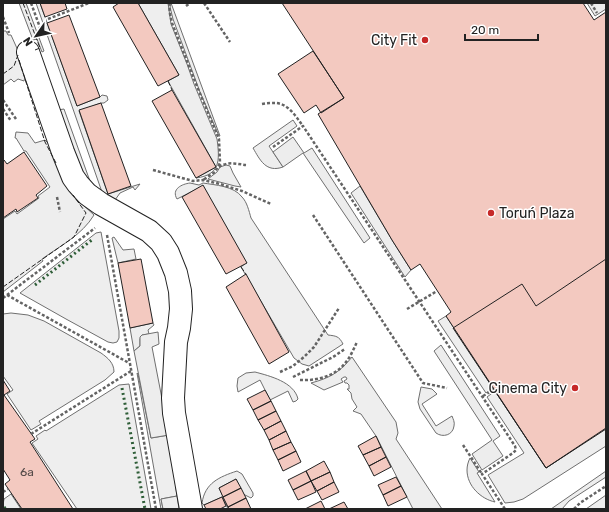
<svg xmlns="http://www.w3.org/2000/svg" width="609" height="512" font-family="Rubik,sans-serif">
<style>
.green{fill:#eee;stroke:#6f6f6f}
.parking{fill:#ededed;stroke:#6f6f6f}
.building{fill:#f3c9c0;stroke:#222}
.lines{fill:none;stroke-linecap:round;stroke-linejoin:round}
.street-casing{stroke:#222;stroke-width:24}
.path{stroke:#646464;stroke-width:2.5;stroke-dasharray:3 2;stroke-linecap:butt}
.street{stroke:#fff;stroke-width:22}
.hedge{stroke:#2f5e38;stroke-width:3;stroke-dasharray:2 3;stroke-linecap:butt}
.fence{stroke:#222;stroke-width:1;stroke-dasharray:5 2;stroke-linecap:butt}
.poi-dot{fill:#c62828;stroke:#fff;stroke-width:1.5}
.labels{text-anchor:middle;stroke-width:3;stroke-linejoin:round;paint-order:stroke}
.number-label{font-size:12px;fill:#564c4a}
.poi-label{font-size:14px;fill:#222;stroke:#fff;text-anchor:end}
</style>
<rect width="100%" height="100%" fill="#fff"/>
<!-- green -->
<path class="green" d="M19 3H26L44 51 42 52 37 39 33 40Z
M36 3H40L77 106 100 97 102 95 107 96 108 100 104 103H101L79 111 108 194 140 184 135 190 133 187 120 193 115 200 103 195Z
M138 3H168L171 24 187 64 194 84 217 139C220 161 220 175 196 178L216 167 168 81 179 75Z
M171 3 220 136H219L200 92 173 19 170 7Z
M3 31H6L8 35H11L20 55 18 56 25 77 24 81 18 79 14 82 11 79 3 85Z
M64 109 91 184 82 173 58 110Z
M293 120 297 126 269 146 283 167C266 173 260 160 253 148Z
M16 132 28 133 35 143 45 140 53 148 81 203 94 215C82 235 60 246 42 259L43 261 3 292V219L15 211 17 214 39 198 38 196 50 187 26 151H24L16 138H15Z
M226 165 230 166 233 173 241 187 235 186 208 179 217 172 220 167Z
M190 183 199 185 203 183C215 185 234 186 242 197 247 202 249 211 251 218L328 335C336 336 339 336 343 344L309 366 302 364 294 358 241 267 246 263 203 186 177 199C171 189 182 184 190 183Z
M360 186 392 240 411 270 405 277 351 193Z
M101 232 119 331V338L117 342 113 343 108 342 66 319 20 293 96 233Z
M114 237 123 250 134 249 136 259 118 263 112 238Z
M11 313 28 315 44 321 101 353C108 358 114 363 114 372L105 380 39 421 41 424 31 430 7 394 13 390 3 376V314Z
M446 316 493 388 486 393 438 321Z
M153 323 154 325 148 330 149 334 142 335 140 339V346L134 351 130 328Z
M352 357 396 422 398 433 396 439 442 509H413L376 436 361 414 353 411 357 407 352 399 351 393 347 389H349V385L347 383H345L344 381 347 379 346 377H344L341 379 343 382 324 390 311 383C330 378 340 372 352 357Z
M255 372C270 376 294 382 298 399L296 401 293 402 288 391 270 400 260 380 238 392 237 386 238 378 246 373Z
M137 373 138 374 151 438 169 435 177 496 161 499 163 509H161Z
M129 384 151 509H77L32 443 38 439 36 436 45 430 46 431 119 385Z
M421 387 432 389 437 394 422 404 436 426 452 416C453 419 455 422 454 426 453 435 443 438 436 433L420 409 418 402Z
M495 391 546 468 606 428V446L523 499 514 502 505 503 488 475 524 453 487 397Z
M470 458 479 472 477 473 495 502C481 499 467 486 467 470 467 466 468 462 470 458Z
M237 471 242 474 253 493V496L251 498 243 494 236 479 219 488 229 509H228L222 497 204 505 202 503C205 483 219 477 237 471Z
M606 471V477L569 501 562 509H551Z
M11 494 21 509H3V505L4 499Z
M606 495V509H586Z"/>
<!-- parking -->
<path class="parking" d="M587 3H606V9L595 16Z
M293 137 304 153 312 148 370 238 364 243 303 153 283 167 273 152Z
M158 332 159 344 152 347 169 435 151 438 134 351 140 346V337L142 335Z
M441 345 500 436 493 441 503 456 482 470 472 454 492 440 434 351Z
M177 496 179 509H163L161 499Z"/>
<!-- building -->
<path class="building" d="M40 3H65L67 9 45 17Z
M119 3H138L179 75 158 86 113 7Z
M282 3H583L594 20 606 12V428L546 468 446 316 451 312 420 264 411 270 392 240 318 114 344 98Z
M69 15 100 97 77 106 47 23Z
M313 51 344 98 321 113 316 105 304 113 278 74Z
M172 90 216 167 196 178 152 101Z
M101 103 131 186 108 194 79 110Z
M24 152 47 186 36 195 38 198 17 212 16 209 3 218V161L4 160 7 164Z
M203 185 247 263 226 274 182 197Z
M141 259 153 323 130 328 118 263Z
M606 259V429L546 468 453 328 522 284 536 306Z
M246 274 289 352 269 364 226 287Z
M3 380 10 391 4 395 35 439 30 442 73 509H22L5 484 10 480 3 469Z
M265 390 271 401 253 410 247 399Z
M271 401 276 411 258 420 253 410Z
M276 411 281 421 264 430 258 420Z
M281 421 286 431 269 440 264 430Z
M286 431 291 442 273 450 269 440Z
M376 436 381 447 363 455 358 446Z
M291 442 296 451 278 460 273 450Z
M381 447 386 457 369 466 363 455Z
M296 451 301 462 283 471 278 460Z
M386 457 391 467 374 476 369 466Z
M324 461 330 472 311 481 306 471Z
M306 471 311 481 293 490 288 480Z
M330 472 334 482 317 491 311 481Z
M396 477 401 486 383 495 378 485Z
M236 479 241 488 223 497 219 488Z
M311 481 316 492 298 500 293 490Z
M334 482 339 492 322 500 317 491Z
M401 486 407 497 388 506 383 495Z
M241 488 246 498 228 507 223 497Z
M222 497 226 506 220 509H206L204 505Z
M246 498 251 509H229L228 507Z
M321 501 325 509H305Z
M344 502 348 509H329Z"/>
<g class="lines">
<defs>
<path id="street" d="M28 52 63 152 73 177 78 184 87 194 101 204 149 231 161 242 168 253 176 273 180 291 181 309 179 328 176 342 173 398 174 413 191 509"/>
</defs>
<!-- street casing -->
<use href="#street" class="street-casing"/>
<!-- path -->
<path class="path" d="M31 3 42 33
M169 3 170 14 172 23 196 84 219 139 220 163 215 172 203 180
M204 3 230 42
M591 3 597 13
M186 6 190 3
M3 17 9 33
M48 19 89 3
M3 100 16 119
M262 104C267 103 272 103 276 103 289 104 296 117 303 126
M3 109 11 121
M273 147 303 126 515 446 516 450 513 453 482 474 505 509
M219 167C228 161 237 164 246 165
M153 170 193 181 203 180 220 184 242 191 271 204
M57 197 60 212
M313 215 423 383 447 388
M107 235 156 509
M7 295 129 363
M3 298 95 228
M407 309 437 291
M280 372 293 366 304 357 314 347 339 308
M293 377 333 357 345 349
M300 380C317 381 336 376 346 362 351 356 354 348 357 342
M483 396 493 390
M31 434 131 371
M463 445 482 474
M3 492 8 489
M574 509 580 503 606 486"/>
<!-- street -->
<use href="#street" class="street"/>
<!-- hedge -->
<path class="hedge" d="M35 285 93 239
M122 388 145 509
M4 507 6 509"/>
<!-- fence -->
<path class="fence" d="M23 3 40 48 35 50
M19 60 45 142 56 163
M3 74 14 66 18 55
M168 81 172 90
M241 267 246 274
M3 287 74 237 86 213 73 195"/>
</g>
<!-- markers -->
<g class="poi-dot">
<circle cx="425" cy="40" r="4"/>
<circle cx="491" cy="213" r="4"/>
<circle cx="575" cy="388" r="4"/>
</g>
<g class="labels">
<!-- number labels -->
<g class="number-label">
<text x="27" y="476">6a</text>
</g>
<!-- poi labels -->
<g class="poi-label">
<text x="417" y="45">City Fit</text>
<text x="499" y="218" text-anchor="start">Toruń Plaza</text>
<text x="567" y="393">Cinema City</text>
</g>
</g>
<!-- border -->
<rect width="609" height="512" fill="none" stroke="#222222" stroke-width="8"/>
<!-- north arrow -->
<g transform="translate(36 36) rotate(236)" stroke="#ffffff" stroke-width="3" paint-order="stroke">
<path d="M0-3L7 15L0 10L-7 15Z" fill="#222222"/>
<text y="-6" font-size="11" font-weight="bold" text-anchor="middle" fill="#222222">N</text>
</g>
<!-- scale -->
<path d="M465 34v6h73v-6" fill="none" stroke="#222222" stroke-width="2"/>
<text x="471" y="34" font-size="12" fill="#222222" stroke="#ffffff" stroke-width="3" paint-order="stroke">20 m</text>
</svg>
